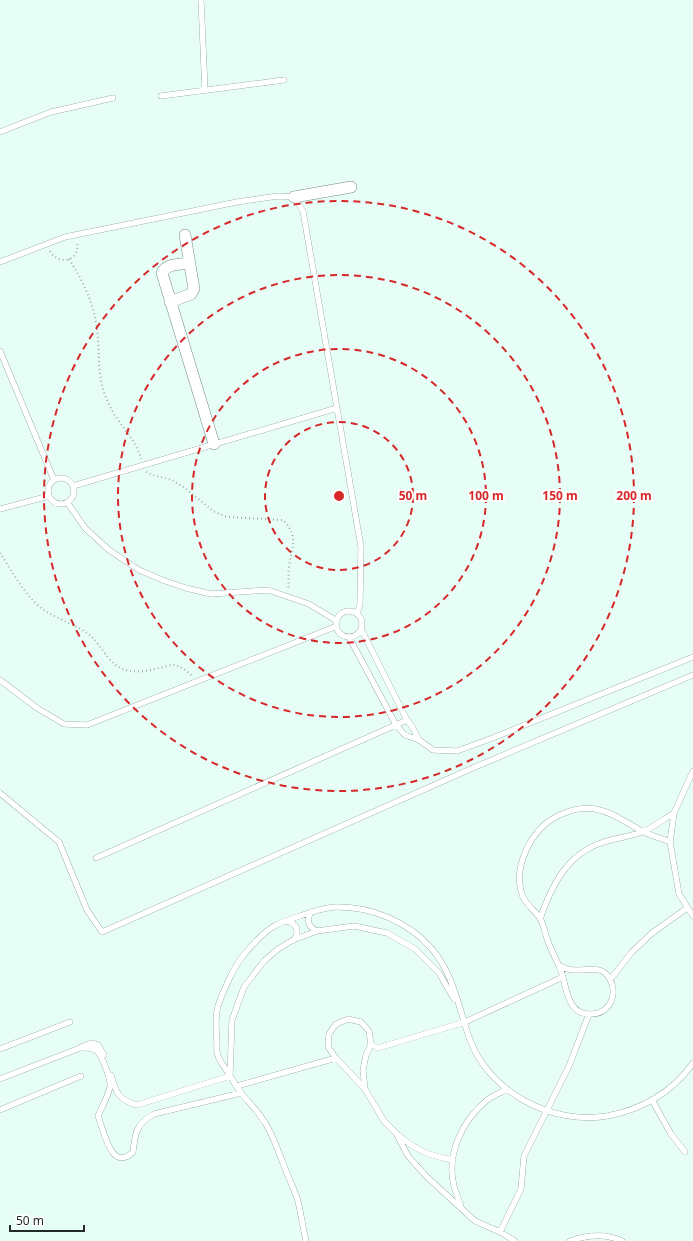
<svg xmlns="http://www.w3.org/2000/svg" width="693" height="1241" font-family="'Noto Sans',sans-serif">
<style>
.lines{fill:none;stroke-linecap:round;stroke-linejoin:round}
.lane-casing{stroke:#778b86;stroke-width:6}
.street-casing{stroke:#778b86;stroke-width:12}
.path{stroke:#9fb0ab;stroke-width:2;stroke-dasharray:1 3;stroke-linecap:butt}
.lane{stroke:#fff;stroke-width:5.5}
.street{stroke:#fff;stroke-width:11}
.ring{fill:none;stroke:#d62828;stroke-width:2;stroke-dasharray:7 5}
.centre{fill:#d62828;stroke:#fff;stroke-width:2}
.ring-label{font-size:12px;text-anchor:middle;font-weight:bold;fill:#d62828;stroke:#fff;stroke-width:4;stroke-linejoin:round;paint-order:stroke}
</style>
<rect width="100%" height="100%" fill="#e7fef7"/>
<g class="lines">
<defs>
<path id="lane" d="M201 0 205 90
M161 96 284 80
M0 132 51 112 113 98
M0 262 65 237 237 202 278 196 294 197 303 211 361 547 360 604 357 614
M0 351 54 480
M48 491a13 13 0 1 1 26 0a13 13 0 1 1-26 0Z
M73 486 337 408
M67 502 85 528 109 550 139 570 165 581 186 588 211 594 268 590 309 604 337 621
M0 509 49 496
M336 624a13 13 0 1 1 26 0a13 13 0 1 1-26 0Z
M361 629 407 720 413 728 419 740
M349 637 396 725 405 735 419 740 433 750 457 751 490 739 693 657
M0 680 37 708 64 724 87 725 337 626
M693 771 674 813 670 842 679 894 693 916
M0 793 59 842 87 910 102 932 475 767 693 675
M96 858 407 720
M311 912C306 920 308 927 317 931
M540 919C551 887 566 855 601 843 614 838 629 837 642 832 653 828 664 819 674 813
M286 921C297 923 300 931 294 940
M560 966C564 968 569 970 574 970 589 971 605 963 612 984 614 991 613 999 609 1005 605 1011 598 1014 591 1014 565 1016 567 982 559 966 555 957 551 950 548 941 545 934 544 925 540 918 535 911 527 905 523 897 513 872 526 842 544 825 557 814 578 806 595 809 613 812 628 824 644 832 652 836 661 838 670 842
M610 980 631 953 652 933 687 908
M371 1044 378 1048 465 1022 563 977
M81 1047 91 1043 98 1045 104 1055
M0 1049 70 1022
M111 1075C116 1092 118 1100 137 1105L230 1076
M230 1075 232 1020 244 987 264 961 278 949 293 940 317 931 354 926 387 933 415 949 439 973 454 999
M0 1079 80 1048C85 1048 91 1047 95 1050 102 1053 111 1080 110 1087 108 1096 102 1107 98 1116 104 1131 111 1173 133 1152 135 1133 136 1124 154 1114L241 1093
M237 1086 336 1058
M365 1089 363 1070 366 1055 371 1044 369 1031 361 1022 348 1019 336 1024 329 1034 328 1047 336 1058 365 1089 384 1121 396 1133 408 1156 427 1177 475 1221 500 1232 515 1241
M652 1100 671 1134 685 1152
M0 1110 81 1076
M398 1135C418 1151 427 1155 453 1160
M461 1206C459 1200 456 1193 454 1186 446 1155 462 1121 486 1101 492 1096 500 1093 507 1089
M500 1232 521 1189 524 1156 569 1066 589 1014
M306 1241C303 1228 301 1214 298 1201 295 1191 290 1181 286 1171 280 1156 275 1140 267 1126 260 1113 250 1104 242 1094 236 1087 232 1078 227 1071 224 1066 219 1061 218 1055 216 1052 217 1046 217 1042 216 1031 215 1016 218 1006 223 991 233 969 242 957 250 947 260 936 271 928 280 922 290 919 300 916 311 912 323 908 335 907 371 906 409 922 432 949 454 975 459 1009 470 1040 490 1093 552 1125 607 1116 641 1110 673 1092 693 1063
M570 1241C587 1235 605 1233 622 1241"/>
<path id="street" d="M294 197 351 187
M189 263C179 265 167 263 162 273L214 444
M170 302 191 294 194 289 185 235"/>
</defs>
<!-- lane casing -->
<use href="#lane" class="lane-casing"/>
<!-- street casing -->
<use href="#street" class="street-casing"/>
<!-- path -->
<path class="path" d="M50 251C59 267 81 260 77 242
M69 259C84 283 93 301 97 329 100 351 97 374 105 395 108 403 112 411 116 417 125 431 137 442 141 459
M146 472 153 475 172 480 185 488 213 511 227 517 283 520C300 537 291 548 289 567 288 575 289 582 288 590
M0 553C12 571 26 598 44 610 59 620 78 625 92 637 102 647 111 667 126 670 137 673 149 671 159 668 164 667 170 665 174 665 181 666 187 671 192 676"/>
<!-- lane -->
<use href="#lane" class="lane"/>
<!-- street -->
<use href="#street" class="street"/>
</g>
<!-- distance rings -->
<g class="ring">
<circle cx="339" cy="496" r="74"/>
<circle cx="339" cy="496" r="147"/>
<circle cx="339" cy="496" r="221"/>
<circle cx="339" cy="496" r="295"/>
</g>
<circle cx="339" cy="496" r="6" class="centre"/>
<g class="ring-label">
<text x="413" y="500">50 m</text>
<text x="486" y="500">100 m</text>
<text x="560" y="500">150 m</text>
<text x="634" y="500">200 m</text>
</g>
<!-- scale -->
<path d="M10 1225v6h74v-6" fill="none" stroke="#232b29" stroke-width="2"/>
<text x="16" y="1225" font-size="12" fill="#232b29" stroke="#ffffff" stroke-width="3" paint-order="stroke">50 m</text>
</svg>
